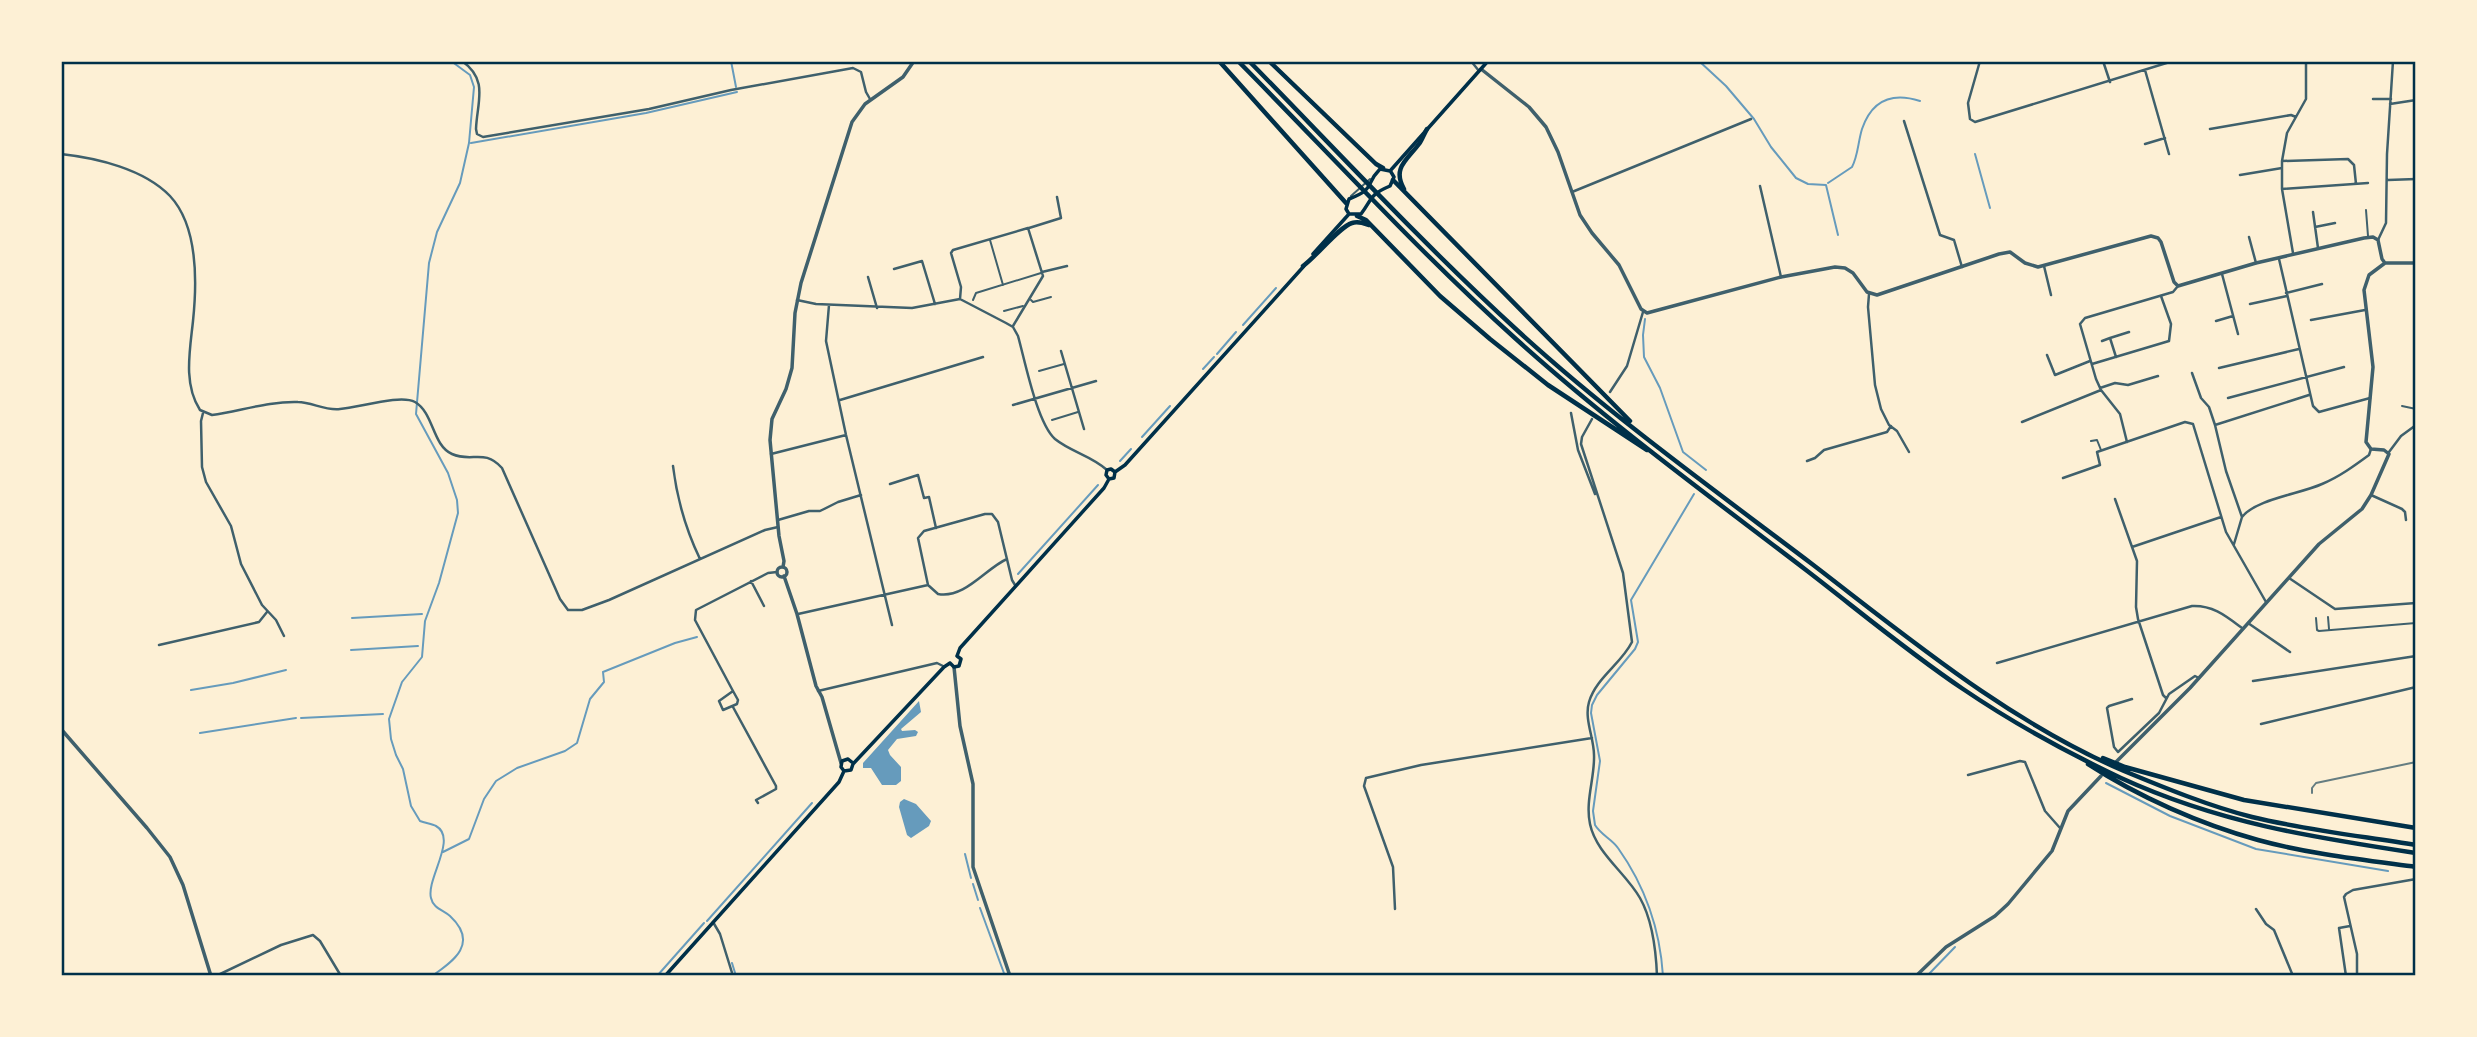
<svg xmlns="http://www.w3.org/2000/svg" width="2477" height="1037" font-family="'Archivo Narrow',sans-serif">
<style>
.water{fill:#669bbc}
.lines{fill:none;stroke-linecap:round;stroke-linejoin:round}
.stream{stroke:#669bbc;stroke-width:2}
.service{stroke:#3f606c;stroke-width:2}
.pedestrian{stroke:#3f606c;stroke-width:2}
.minor{stroke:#3f606c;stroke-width:2.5}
.tertiary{stroke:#3f606c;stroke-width:3.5}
.secondary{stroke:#003049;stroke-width:3.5}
.trunk{stroke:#003049;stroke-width:4.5}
.tram{stroke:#657d81;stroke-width:2}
.neatline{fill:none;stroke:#003049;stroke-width:2.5}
</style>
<rect width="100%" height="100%" fill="#fdf0d5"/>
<!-- water -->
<path class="water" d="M919 701 921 712 901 729 902 731 915 730 918 732 916 736 897 739 888 750 890 755 901 767V781L896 785H882L871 768H863V763Z
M904 799 916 804 931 821 929 826 911 838 907 835 899 807 900 802Z"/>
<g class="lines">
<!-- stream -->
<path class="stream" d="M731 61 736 87
M1699 61 1726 86 1754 119 1771 147 1796 178 1808 184 1826 185 1838 235
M471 143 646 113 737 92
M1975 154 1990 208
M1828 183 1852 167C1858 156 1858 142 1862 129 1872 100 1892 92 1920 101
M1645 319 1643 335 1644 357 1660 388 1683 452 1706 470
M1243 325 1276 288
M1217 354 1236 332
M1203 369 1214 357
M1142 437 1170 406
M1120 461 1131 449
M1018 574 1098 485
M352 618 422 614
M351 650 418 646
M191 690 233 683 286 670
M301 718 383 714
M200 733 296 718
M2106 783 2170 816 2256 849 2388 871
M443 852 469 839 484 799 496 781 517 768 565 751 577 743 590 699 604 682 603 672 675 643 697 637
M965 854 971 878
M973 884 978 900
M980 908 1005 976
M707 921 812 803
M732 963 736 976
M432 976C454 961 479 943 450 916 443 910 433 908 431 898 426 879 458 838 436 826 432 824 425 823 420 821L411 806 403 769 396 755 391 739 389 719 402 682 422 657 425 621 439 583 458 513 457 500 448 473 416 414 429 263 437 232 460 183 469 143 474 87 470 75 451 61
M657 976 704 923
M1663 976C1660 929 1645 886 1618 848 1612 839 1601 835 1595 825L1593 811 1600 761 1591 713 1592 705 1597 695 1635 649 1638 642 1631 600 1694 494
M1927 976 1955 947"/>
<!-- service -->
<path class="service" d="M1351 196 1370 179
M2366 210 2368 236
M1031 300 1033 302 1051 297
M1004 311 1023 306
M1039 371 1064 364
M2402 406 2416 409
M1052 420 1078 412
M2091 441 2097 440 2101 450
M2328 617 2329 629
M2316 618 2317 630 2319 631 2416 623"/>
<!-- pedestrian -->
<path class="pedestrian" d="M990 240 1003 285
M973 300 976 293 1041 273"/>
<!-- minor -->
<path class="minor" d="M462 61C489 80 477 102 476 129L477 134 483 137 649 109 731 90 853 68 861 72 866 92 870 99
M1471 61 1479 71
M1980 61 1968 103 1970 119 1975 122 2173 61
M2103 61 2110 82
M2145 70 2169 154
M2373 99H2391
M2390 104 2416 100
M1904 121 1940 235 1954 240 1962 267
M2210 129 2291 115 2296 117
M2145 144 2165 138
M61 154C97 158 144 169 170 196 198 226 197 283 193 321 190 350 183 384 200 410L212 415C240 411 270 401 298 402 312 402 325 411 340 409 358 408 400 394 415 402 434 413 432 445 452 454 472 463 484 448 502 468L560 599 568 610H582L609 600 765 530 778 527
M2282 161 2348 159 2354 165 2356 184
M2240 175 2282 168
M2388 180 2416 179
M1760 186 1781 277
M2282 189 2368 183
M1572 192 1751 119
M2313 212 2318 248
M2315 227 2335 223
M1029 228 1061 218 1057 197
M2249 237 2256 263
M2378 240 2386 223 2387 154 2393 61
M2293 253 2282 189V161L2287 133 2306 99V61
M2279 259 2313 406 2319 412 2370 398
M2044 266 2051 295
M894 269 922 261 935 304
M1042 272 1067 266
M2222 274 2238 334
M868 277 877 308
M2286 293 2322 284
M1869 294 1868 307 1875 385 1881 409 1889 425 1897 431 1909 452
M960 299 961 287 951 253 953 250 1028 228 1043 276 1013 326
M797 300 816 304 912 308 960 299 1006 323 1013 327 1018 336C1025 361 1037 423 1055 439 1071 452 1092 456 1107 470
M2250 304 2287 296
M829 305 826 341 846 435 892 625
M2311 320 2365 310
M2216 321 2233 316
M2102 341 2110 338
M1061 351 1084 429
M2047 355 2055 375 2090 361
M2116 357 2110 338 2129 332
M2092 364 2169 341 2171 324 2161 296
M2219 368 2299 349
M2192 373 2201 398 2209 407 2215 425 2226 471 2242 517 2234 544
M2100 388 2115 383 2128 385 2158 376
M1610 392 1627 366 1643 312
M2228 398 2344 367
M840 400 983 357
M1013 405 1096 381
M203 413 201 421 202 467 206 482 231 526 241 564 262 605 276 620 284 636
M1571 413 1578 450 1595 494
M1592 419 1582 437 1581 444 1623 573 1632 642C1621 664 1596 678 1589 702 1584 719 1594 738 1594 755 1595 777 1585 801 1590 824 1596 853 1626 873 1640 898 1653 921 1656 950 1657 976
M2022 422 2101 390
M2215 425 2309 395
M2127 442 2120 414 2101 390 2096 379 2080 324 2085 318 2173 292 2178 286
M2389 452 2401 436 2416 425
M771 454 846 435
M1807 461 1815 458 1824 450 1887 432 1891 426
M673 466C677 499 686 530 700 559
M2063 478 2100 465 2097 452 2185 422 2193 424 2226 532 2266 602
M890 484 918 475 924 498 929 497 936 528
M2371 495 2402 509 2405 512 2406 520
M2115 499 2137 561 2136 607 2138 619 2163 695 2166 698
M2242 517C2256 499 2300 494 2322 484 2339 477 2354 466 2369 455L2371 449
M778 520 809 511H820L838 502 861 495
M2132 547 2221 517
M1007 559C986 568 965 599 938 594L928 585 918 538 924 531 985 514H992L998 522 1012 580 1015 585
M2289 578 2335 609 2416 603
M751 581 764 606
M798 614 928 585
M2248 623 2290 652
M159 645 259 622 267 612
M1997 663 2192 606C2213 605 2226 616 2242 628
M2253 681 2416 656
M733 691 719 701 723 710 737 704 738 700 733 691 695 620 696 610 768 573 777 572
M818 691 937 663 943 666
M2132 699 2109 706 2107 708 2114 747 2118 752 2159 713 2169 694 2195 676 2199 678
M733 707 776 786V789L756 800 758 803
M2261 724 2416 687
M1968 775 2020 761 2025 762 2045 811 2060 828
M1395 909 1393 867 1364 786 1366 778 1421 765 1592 738
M2256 909 2266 924 2274 930 2293 976
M713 922 720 934 733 976
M216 976 281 945 313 935 320 941 341 976
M2346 976 2339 928 2350 926
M2357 976V954L2344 897 2346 894 2353 890 2416 879"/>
<!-- tertiary -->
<path class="tertiary" d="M1481 69 1529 107 1546 127 1558 152 1580 215 1592 233 1619 265 1641 309 1647 313 1781 277 1835 267 1845 268 1853 273 1867 292 1877 295 1999 254 2010 252 2025 263 2038 267 2151 236 2158 238 2161 242 2174 282 2178 286 2256 263 2364 238 2373 237 2378 240 2382 259 2385 263
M2385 263H2416
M783 567 784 561 779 536 770 440 772 419 786 389 792 368 795 313 801 283 852 122 865 104 903 77 914 61
M777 572a5 5 0 1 1 10 0a5 5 0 1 1-10 0Z
M784 576 797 614 816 686 822 697 841 763
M954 667 960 726 973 784V867L1010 976
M61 729 147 828 170 857 183 885 211 976
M2116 762 2190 688 2319 544 2362 509 2371 495 2389 454 2384 450 2371 449 2366 442 2373 367 2364 290 2369 275 2385 263
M1916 976 1946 947 1995 916 2008 904 2052 851 2068 811 2101 776"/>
<!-- secondary -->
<path class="secondary" d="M1390 171 1488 61
M1349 214 1346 209 1349 199C1377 188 1364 185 1380 169L1390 171
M1349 214H1361C1373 198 1369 195 1390 186L1394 177 1391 172
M1313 254 1349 214
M1109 479 1106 475 1107 470 1111 469 1115 472
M957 656 960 648 1104 488 1109 479 1114 478 1115 472 1125 465 1304 266
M950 663 954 667 959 666 961 659 957 656
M844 771 841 767 842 761 848 759 853 763
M665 976 839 782 844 771 851 770 853 764 944 667 950 663"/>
<!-- trunk -->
<path class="trunk" d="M1219 61 1346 203
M1238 61C1330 154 1419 252 1516 339 1608 422 1708 495 1806 570 1858 610 1908 652 1963 689 2013 723 2066 752 2121 778 2219 823 2311 837 2416 853
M1249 61C1338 152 1425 246 1518 331 1610 415 1713 489 1812 564 1911 640 2008 721 2124 771 2165 788 2209 806 2252 817 2306 830 2361 836 2416 845
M1269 61 1376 164 1383 168
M1393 180 1630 421
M1404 189C1392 168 1407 160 1419 144 1422 140 1424 134 1427 129
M1357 216 1366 220 1440 296 1490 339 1548 385 1647 450
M1303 266C1317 256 1339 227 1352 223 1358 221 1363 223 1369 225
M2103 758 2125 767 2244 800 2416 828
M2088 764C2139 797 2200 824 2258 840 2309 854 2364 860 2416 867"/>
<!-- tram -->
<path class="tram" d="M2312 793V788L2316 783 2416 762"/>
</g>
<!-- border -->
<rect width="2477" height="1037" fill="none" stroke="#fdf0d5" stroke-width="126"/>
<rect x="63" y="63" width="2351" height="911" class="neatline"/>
</svg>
